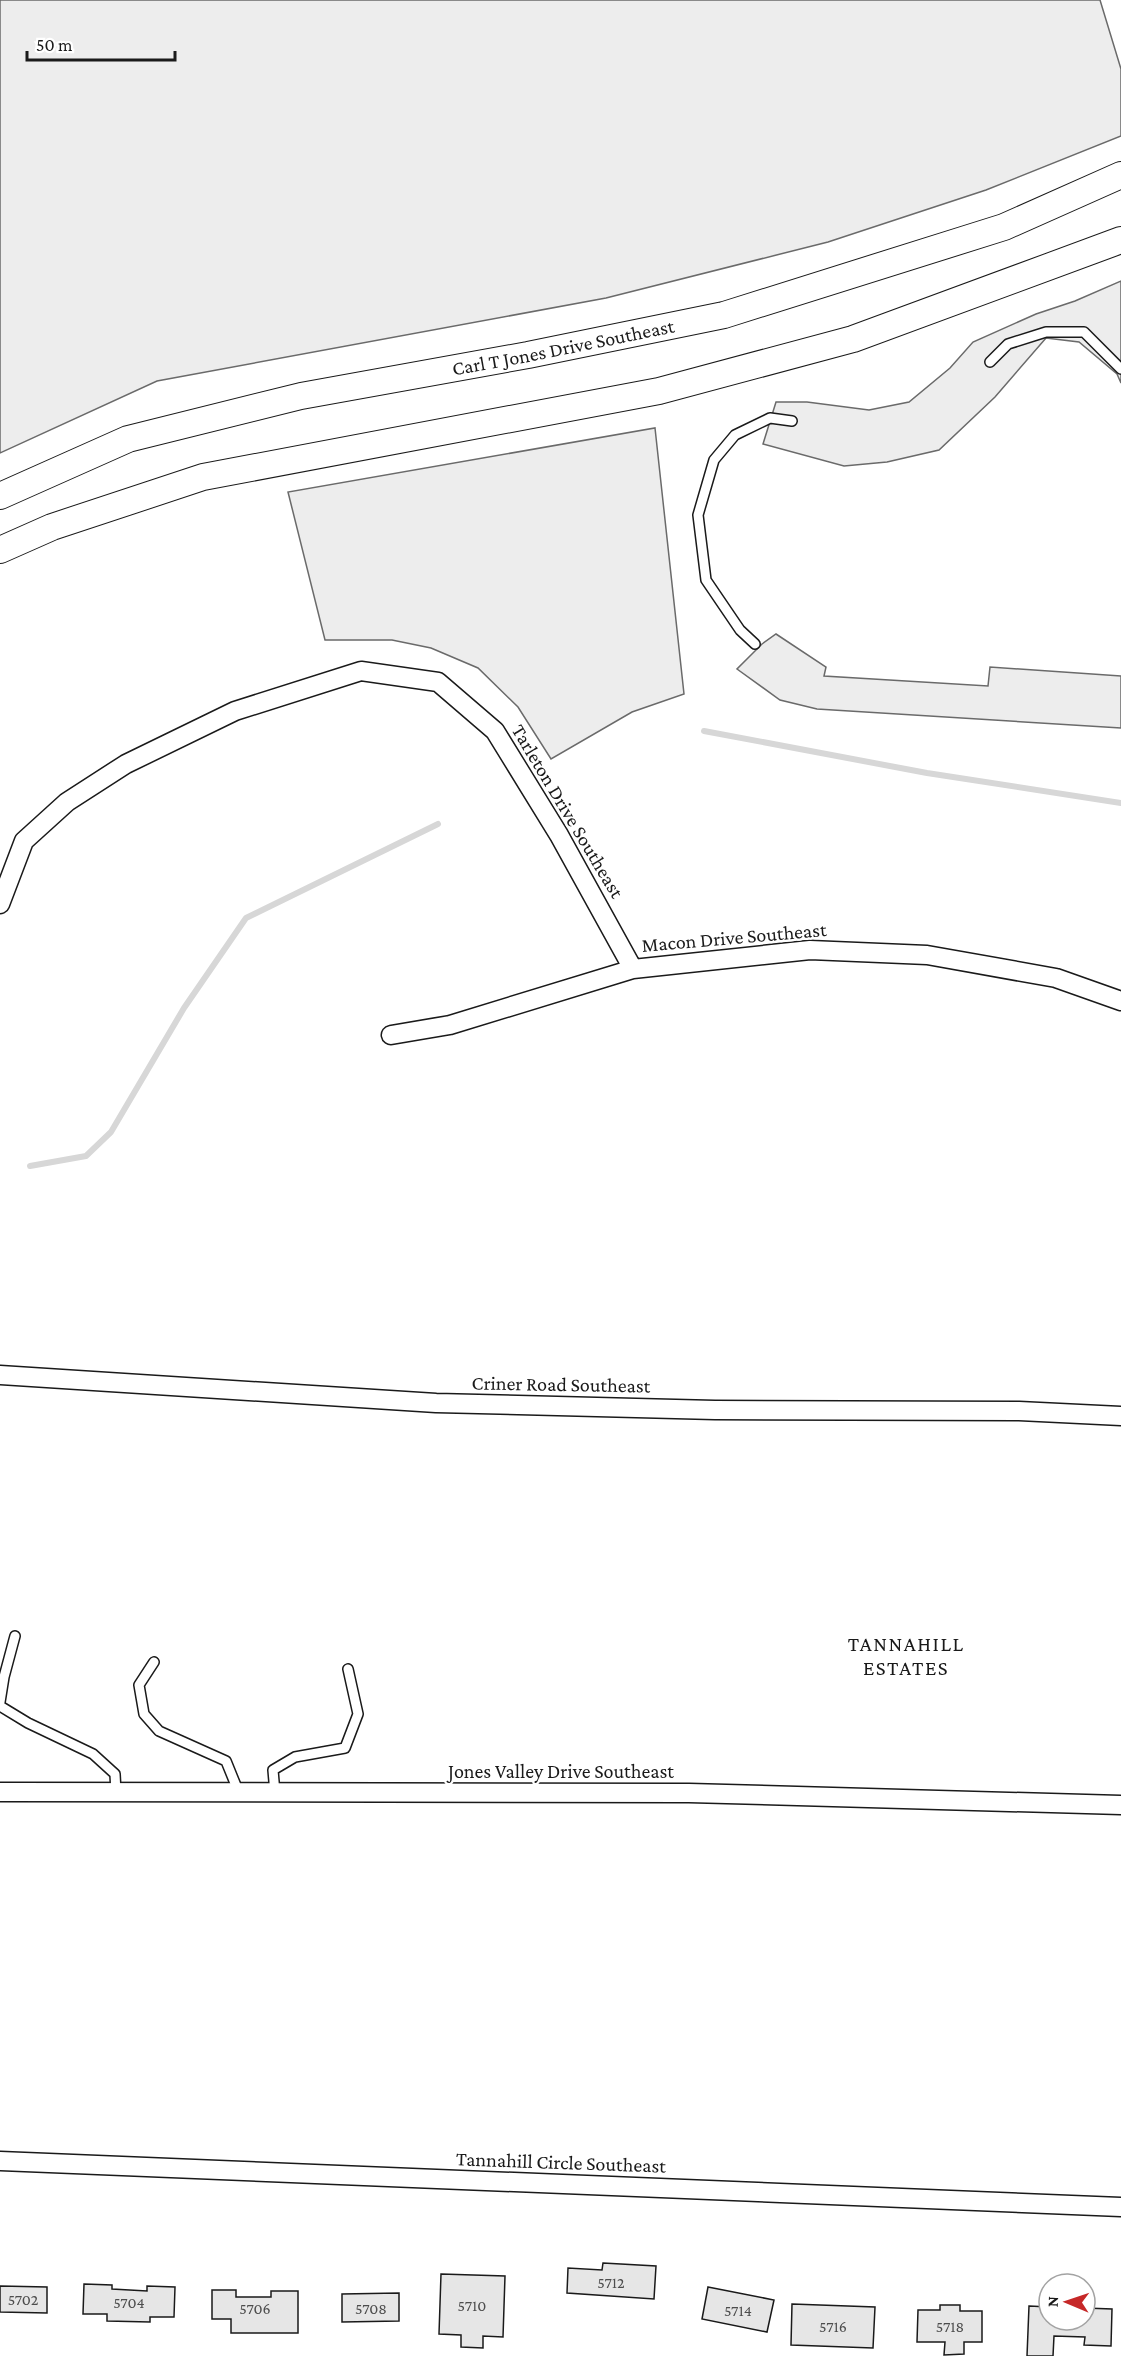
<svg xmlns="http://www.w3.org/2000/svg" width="1121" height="2356" font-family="'Crimson Pro',serif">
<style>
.built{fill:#ededed;stroke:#6a6a6a;stroke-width:1.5}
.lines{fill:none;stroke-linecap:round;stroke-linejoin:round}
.stream{stroke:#d7d7d7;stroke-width:6}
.building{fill:#e6e6e6;stroke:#1a1a1a;stroke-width:1.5}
.service-casing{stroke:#1a1a1a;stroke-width:12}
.minor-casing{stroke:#1a1a1a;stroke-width:21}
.secondary-casing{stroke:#1a1a1a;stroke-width:28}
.service{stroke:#fff;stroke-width:9}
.minor{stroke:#fff;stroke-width:18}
.secondary{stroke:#fff;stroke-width:26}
.labels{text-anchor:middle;stroke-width:4.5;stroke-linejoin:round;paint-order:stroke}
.number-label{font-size:16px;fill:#4d4d4d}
.street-label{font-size:20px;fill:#1a1a1a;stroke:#fff}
.neighbourhood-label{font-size:21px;letter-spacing:1.5px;fill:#1a1a1a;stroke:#fff}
</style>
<rect width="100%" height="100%" fill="#fff"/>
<!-- built -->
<path class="built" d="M0 0H1100L1121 69V136L986 190 828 242 606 298 157 381 0 453Z
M1121 281V383L1117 374 1079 342 1046 338 995 397 939 450 887 462 844 466 763 444 776 402H807L869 410 909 402 950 368 973 342 1036 314 1075 301Z
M655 428 684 694 632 712 551 759 518 707 478 668 431 648 392 640H325L288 492Z
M776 634 826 667 824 676 988 686 990 667 1121 676V728L817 709 780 700 737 669 762 644Z"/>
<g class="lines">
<!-- stream -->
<path class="stream" d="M704 731 927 773 1121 803
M30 1166 86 1156 111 1132 184 1008 246 918 438 824"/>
</g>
<!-- building -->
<path class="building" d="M603 2263 656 2266 654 2299 567 2293 568 2268 602 2270Z
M441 2274 505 2276 503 2337 483 2336V2348L461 2347V2335L439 2334Z
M84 2284 112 2285V2289L147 2291V2286L175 2287 174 2317H150V2322L107 2321V2314H83Z
M0 2286 47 2287V2313L0 2312Z
M708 2287 774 2300 767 2332 702 2319Z
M212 2290H236V2297H271V2291H298V2333H231V2319H212Z
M399 2293V2321L342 2322V2294Z
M792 2304 875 2307 873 2348 791 2345Z
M940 2305H960V2311H982V2342H964V2354L944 2355 945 2342H917L918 2310H940Z
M1029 2306 1049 2307V2320H1085V2308L1112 2309 1111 2346 1084 2345 1085 2337 1054 2336 1053 2356H1027Z"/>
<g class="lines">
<defs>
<path id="service" d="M990 362 1008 344 1046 332H1084L1121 369
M755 644 740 630 706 580 698 515 714 460 735 435 770 418 792 421
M154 1662 139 1685 144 1714 159 1731 226 1761 239 1793
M0 1702 4 1677 15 1636
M0 1706 28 1723 93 1754 115 1774 116 1793
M275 1793 273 1770 295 1757 345 1748 358 1714 348 1669"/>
<path id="minor" d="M0 904 24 841 67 802 126 764 235 711 361 671 438 682 495 731 559 835 633 969
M391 1035 450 1025 633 969 810 950 927 955 1056 978 1121 1001
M0 1375 436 1403 715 1410 1019 1411 1121 1416
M0 1792 689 1793 1121 1805
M0 2161 1121 2207"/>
<g id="secondary">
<path id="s1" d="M0 496 128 439 301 396 528 355 724 315 1004 227 1121 175"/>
<path d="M0 550 52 527 203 477 659 391 853 339 1121 240"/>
</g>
</defs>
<!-- service casing -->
<use href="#service" class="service-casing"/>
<!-- minor casing -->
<use href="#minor" class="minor-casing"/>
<!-- secondary casing -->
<use href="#secondary" class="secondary-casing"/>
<!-- service -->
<use href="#service" class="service"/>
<!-- minor -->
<use href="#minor" class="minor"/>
<!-- secondary -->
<use href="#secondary" class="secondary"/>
</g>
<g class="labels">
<!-- number labels -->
<g class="number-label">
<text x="611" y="2288">5712</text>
<text x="23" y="2305">5702</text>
<text x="129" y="2308">5704</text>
<text x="472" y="2311">5710</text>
<text x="255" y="2314">5706</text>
<text x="371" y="2314">5708</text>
<text x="738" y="2316">5714</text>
<text x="833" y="2332">5716</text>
<text x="950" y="2332">5718</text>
</g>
<!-- street labels -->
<g class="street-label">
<text dy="7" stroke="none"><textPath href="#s1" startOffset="585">Carl T Jones Drive Southeast</textPath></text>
<text transform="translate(568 811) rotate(59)" y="7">Tarleton Drive Southeast</text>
<text transform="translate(734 937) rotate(-5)" y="7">Macon Drive Southeast</text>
<text transform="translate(561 1384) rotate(1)" y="7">Criner Road Southeast</text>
<text x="561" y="1778">Jones Valley Drive Southeast</text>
<text transform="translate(561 2162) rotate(2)" y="7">Tannahill Circle Southeast</text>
</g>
<!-- neighbourhood labels -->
<g class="neighbourhood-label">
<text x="906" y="1651">TANNAHILL<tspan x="906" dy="24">ESTATES</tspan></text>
</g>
</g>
<!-- north arrow -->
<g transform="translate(1067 2302) rotate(272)"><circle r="28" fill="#ffffff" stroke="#a3a3a3" stroke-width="1.5"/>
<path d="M0-4.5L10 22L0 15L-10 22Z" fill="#c62828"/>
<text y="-9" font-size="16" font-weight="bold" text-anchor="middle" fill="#1a1a1a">N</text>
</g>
<!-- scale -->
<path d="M27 51v9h148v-9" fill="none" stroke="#1a1a1a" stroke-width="3"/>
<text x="36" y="51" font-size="18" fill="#1a1a1a" stroke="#ffffff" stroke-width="4.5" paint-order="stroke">50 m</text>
</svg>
